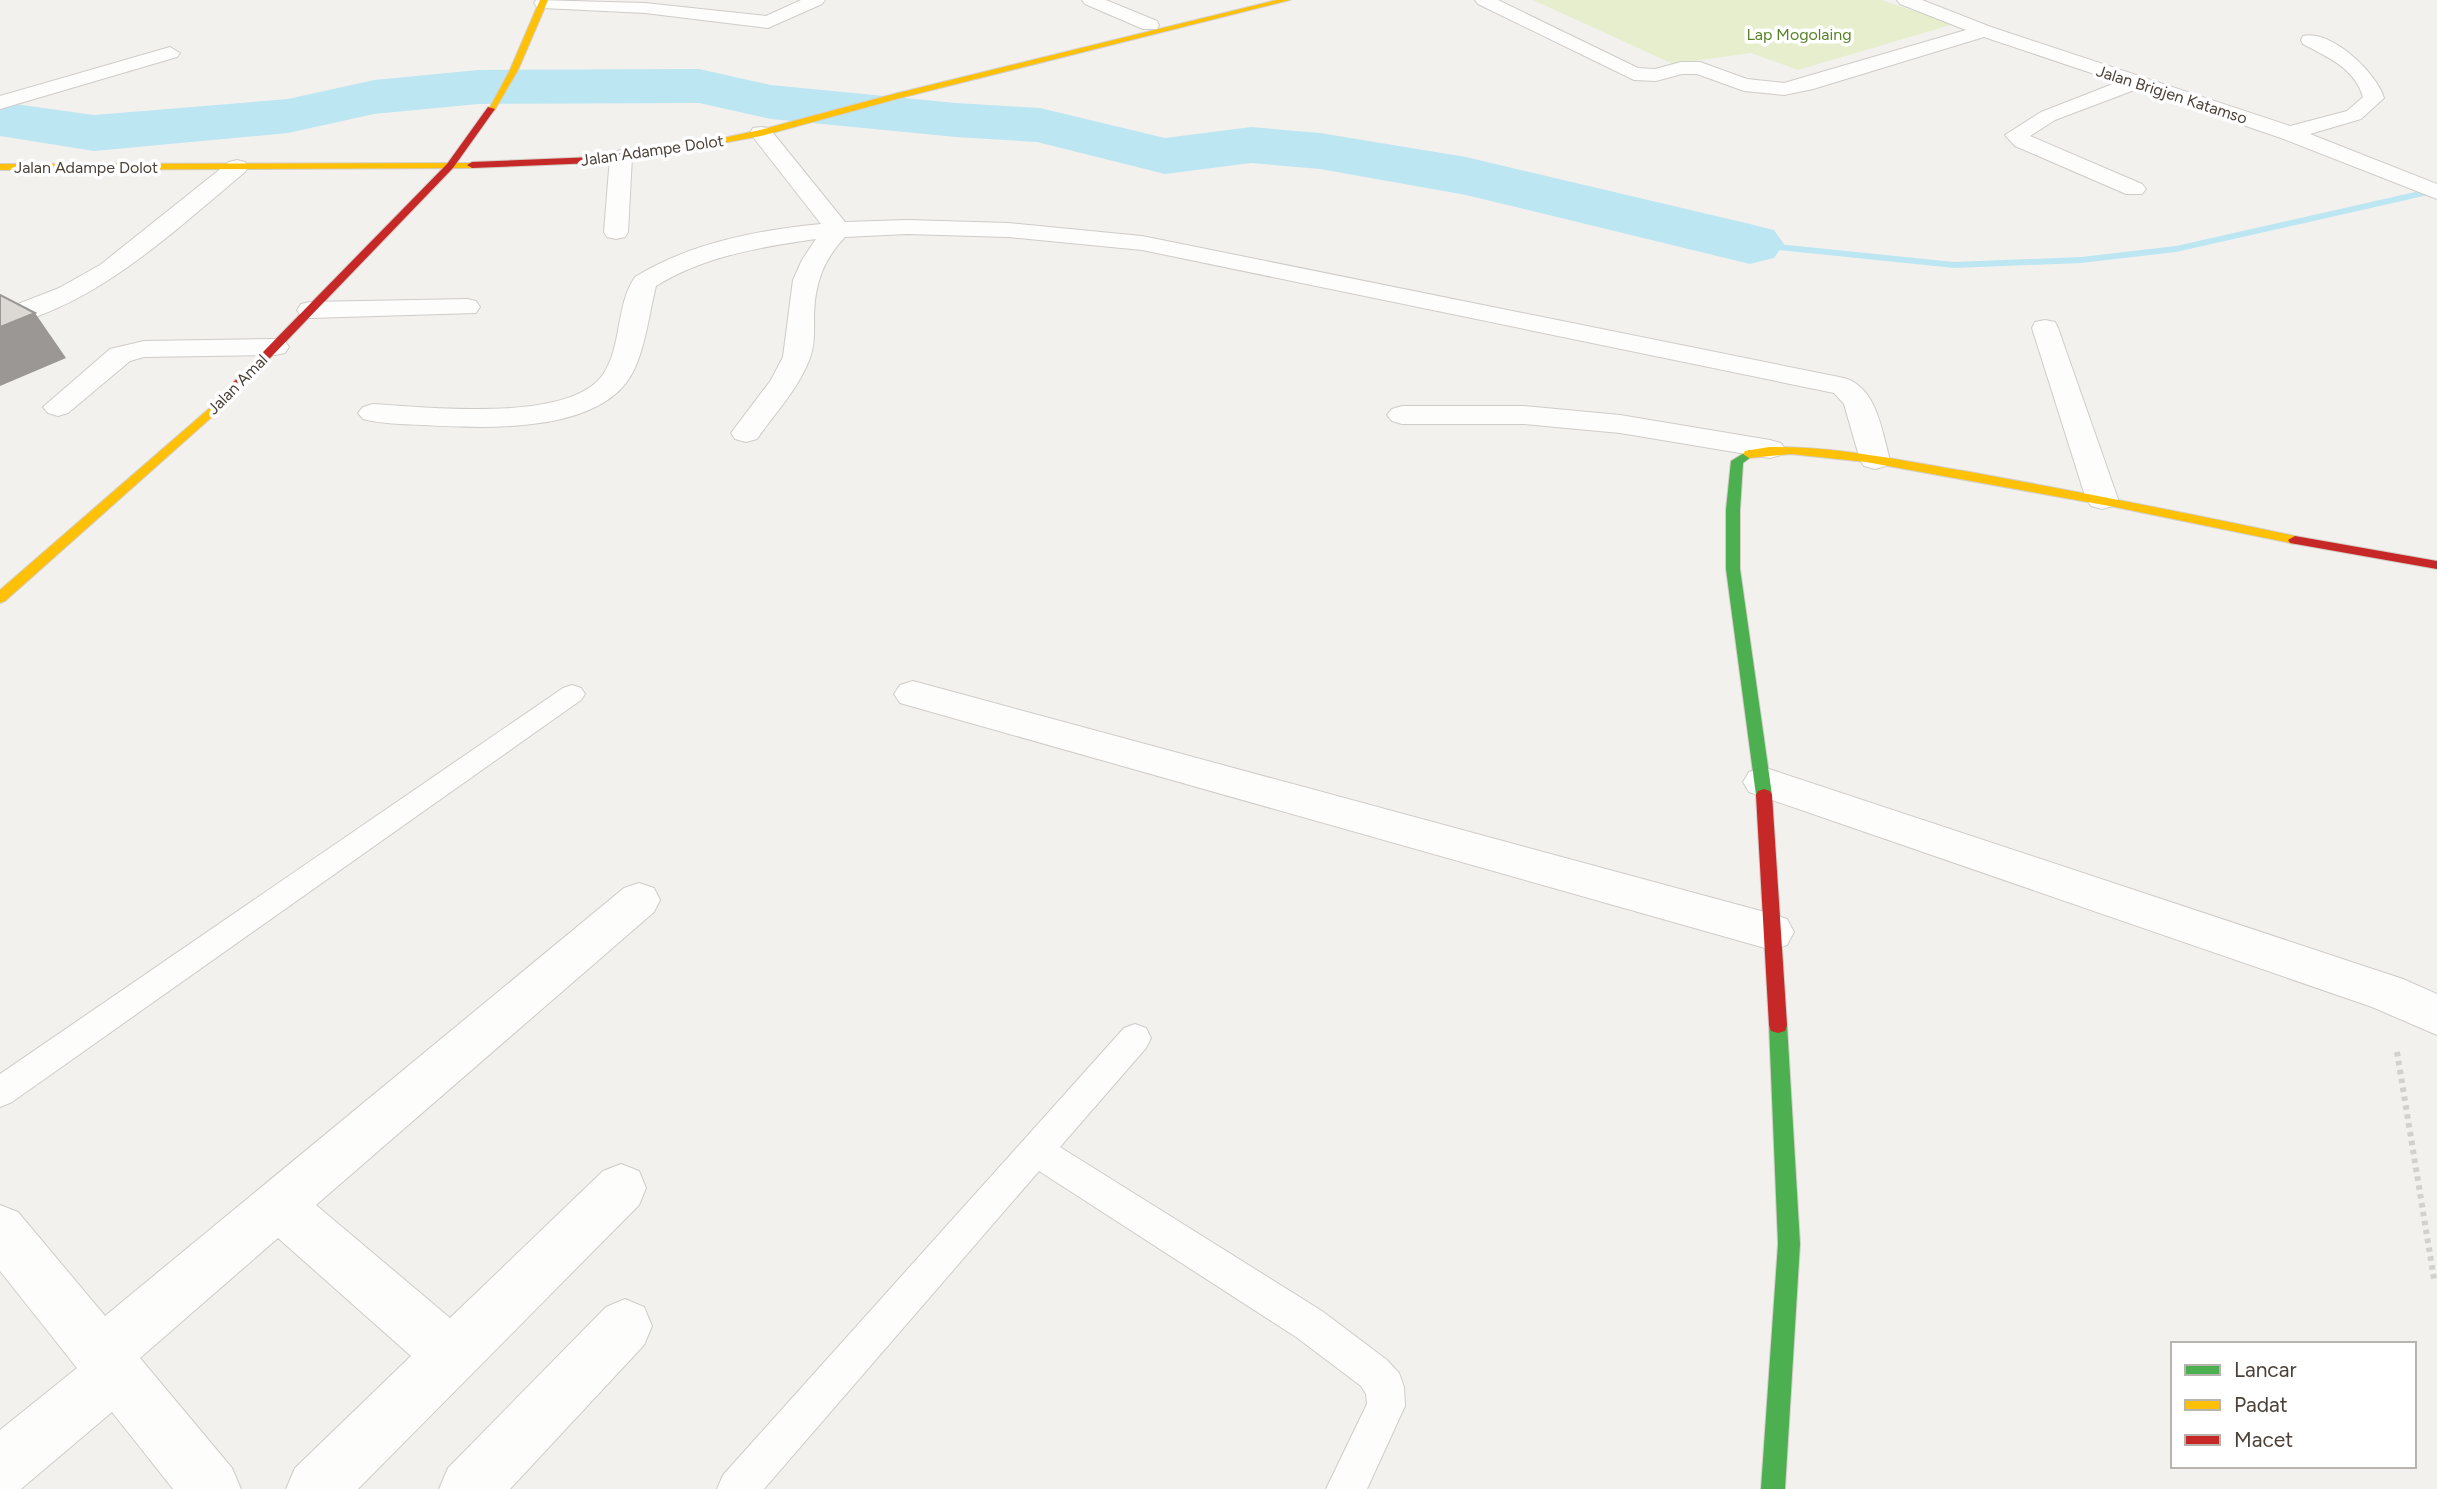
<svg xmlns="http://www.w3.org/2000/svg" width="2437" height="1489" font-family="Figtree,sans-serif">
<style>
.green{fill:#e6eece}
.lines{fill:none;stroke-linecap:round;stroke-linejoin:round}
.stream{fill:#bde6f3;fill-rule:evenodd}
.river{fill:#bde6f3;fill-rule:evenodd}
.lane-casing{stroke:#cfccc8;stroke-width:2}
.street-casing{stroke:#cfccc8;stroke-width:2}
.fast-casing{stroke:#d4cec6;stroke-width:2}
.slow-casing{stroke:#d4cec6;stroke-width:2}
.jam-casing{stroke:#d4cec6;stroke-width:2}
.path{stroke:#d3d1cc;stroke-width:6;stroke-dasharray:4.5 4.5;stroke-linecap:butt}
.lane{fill:#fdfdfc;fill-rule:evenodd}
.street{fill:#fdfdfc;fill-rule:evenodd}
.fast{fill:#4caf50;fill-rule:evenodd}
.slow{fill:#ffc107;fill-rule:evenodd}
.jam{fill:#c62828;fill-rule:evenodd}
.shaded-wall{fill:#9a9794}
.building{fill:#dcd8d4;stroke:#9a9794;stroke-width:2}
.labels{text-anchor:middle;stroke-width:7;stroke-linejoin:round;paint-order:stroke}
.far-park-label{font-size:16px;fill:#588227;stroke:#fff}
.far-street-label{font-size:16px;fill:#4b4138;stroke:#fff}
</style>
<rect width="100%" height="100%" fill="#f3f1ee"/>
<!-- green -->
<path class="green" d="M1533 0H1881L1954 24 1798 70 1751 53 1673 64Z"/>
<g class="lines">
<!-- stream -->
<path class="stream" d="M2437 187V193L2176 252 2081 263 1954 268 1750 247 1744 244 1750 241 1954 262 2081 257 2176 246Z"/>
<!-- river -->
<path class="river" d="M699 69 771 85 956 103 1040 108 1165 138 1251 127 1320 133 1466 157 1750 224 1774 230 1784 244 1774 258 1750 264 1466 195 1320 169 1251 163 1165 174 1037 142 956 137 771 119 699 103 478 104 374 114 288 133 94 151 0 136V102L94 115 288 99 374 80 478 70Z"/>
<defs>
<path id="lane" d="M572 685 581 688 585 694 581 700 12 1102 0 1107V1074L563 688Z
M1135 1024 1146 1028 1151 1038 1146 1048 1060 1147 1322 1311 1387 1360 1399 1373 1404 1387 1405 1406 1367 1489H1326L1367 1404 1366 1394 1361 1386 1296 1337 1039 1171 764 1489H717L723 1475 1124 1028Z"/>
<path id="street" d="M536 0 645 3 766 16 801 0H825L822 4 768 28 645 13 543 8 537 7 534 3Z
M1082 0H1106L1157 21 1159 25 1157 29H1143L1085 4Z
M1475 0H1498L1638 68 1655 69 1681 62H1700L1747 79 1784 83 1966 30 1900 4 1897 0H1922L1991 27 2290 126 2347 111 2363 97C2355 68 2327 57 2303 44L2301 40 2303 36C2331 29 2377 73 2384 98L2361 119 2310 134 2437 184V199L2281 138 2137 89 2055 120 2030 136 2142 184 2146 189 2142 194H2126L2015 146 2005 135 2041 112 2118 82 1984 37 1813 89 1784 95 1744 91 1697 74H1682L1656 81 1634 80 1478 4Z
M170 47 180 53 177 57 0 109V96Z
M761 127 769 128 845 222 907 220 1008 223 1142 236 1844 378C1877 387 1882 432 1890 460L1886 466 1875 469 1864 466 1860 460 1844 404 1834 393 1142 250 1008 237 907 234 845 237C823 260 815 284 814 315 814 330 815 344 810 358 799 388 775 413 757 439L746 442 735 439 731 433 771 380 783 357 793 280 802 260 816 239C761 247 704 256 656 286 649 313 644 361 626 383 586 434 480 428 422 425 402 424 382 424 363 419L358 413 363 407 373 404C426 407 572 424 604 373 622 345 616 304 635 277 690 243 758 230 821 224L750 133 753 128Z
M621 150 629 152 632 157 628 232 625 237 616 239 607 237 604 232 610 157 613 152Z
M237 160 245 162 248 167 245 172C169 235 99 304 0 328V311L59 288 100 265 229 162Z
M467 299 476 301 480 307 476 313 310 318 301 316 297 310 301 304 310 302Z
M2045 320 2055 322 2058 328 2118 499 2113 506 2102 509 2091 506 2086 499 2032 328 2035 322Z
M275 339 285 341 289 347 285 353 275 355 144 357 130 361 68 413 58 416 48 413 43 407 110 349 144 341Z
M1402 406H1524L1620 415 1770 440 1781 443 1785 449 1781 455 1770 458 1620 433 1524 424H1402L1392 421 1387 415 1392 409Z
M913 681 1772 914 1787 919 1794 932 1787 945 1772 950 900 703 894 694 900 685Z
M1763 767 2403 979 2437 994V1035L2372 1007 1749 792 1743 782 1749 772Z
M639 883 654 888 660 900 654 912 316 1205 450 1318 603 1171 621 1164 639 1171 646 1188 639 1205 358 1489H286L295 1468 411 1356 278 1238 140 1358 232 1468 241 1489H173L112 1412 21 1489H0V1430L77 1368 0 1271V1205L18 1212 105 1316 624 888Z
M625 1299 644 1307 652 1326 644 1345 510 1489H439L448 1468 606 1307Z"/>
<path id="fast" d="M1749 450 1755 454 1743 463 1740 510V569L1772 795 1770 799H1758L1756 795 1726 569V510L1731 461Z
M1778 1017 1785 1019 1787 1025 1800 1244 1785 1489H1761L1778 1244 1769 1025 1771 1019Z"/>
<path id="slow" d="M540 0H548L518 70 494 111H488L510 70Z
M1277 0H1290L900 98 761 136 695 148 691 145 760 130 894 94Z
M475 163 477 165 472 168 0 170V164Z
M219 400 223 401V407L5 601 0 603V590Z
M1769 447C1837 446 1903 461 1970 472 2079 492 2187 513 2295 536L2302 540 2295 544 2115 507 1866 462 1791 454 1749 458 1743 454 1745 451Z"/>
<path id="jam" d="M488 107 495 109 453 168 223 407H215V401L447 164Z
M695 142 699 145 698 147 594 163 472 168 467 165 472 162 594 157Z
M2295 536 2437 561V569L2290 543 2288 540Z
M1764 789 1770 791 1772 795 1787 1025 1785 1031 1778 1033 1771 1031 1769 1025 1756 795 1758 791Z"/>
</defs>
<!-- lane casing -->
<use href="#lane" class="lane-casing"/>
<!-- street casing -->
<use href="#street" class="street-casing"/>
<!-- fast casing -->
<use href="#fast" class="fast-casing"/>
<!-- slow casing -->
<use href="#slow" class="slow-casing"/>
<!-- jam casing -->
<use href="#jam" class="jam-casing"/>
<!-- path -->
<path class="path" d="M2397 1052 2434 1279"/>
<!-- lane -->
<use href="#lane" class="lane"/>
<!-- street -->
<use href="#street" class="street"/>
<!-- fast -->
<use href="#fast" class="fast"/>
<!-- slow -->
<use href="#slow" class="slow"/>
<!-- jam -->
<use href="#jam" class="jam"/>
</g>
<!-- shaded-wall -->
<path class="shaded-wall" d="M35 313 66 358 0 386V327Z"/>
<!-- building -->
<path class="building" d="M0 295 35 313 0 327Z"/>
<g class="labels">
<!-- far-park labels -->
<g class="far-park-label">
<text x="1799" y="40">Lap Mogolaing</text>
</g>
<!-- far-street labels -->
<g class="far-street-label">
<text transform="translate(2172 94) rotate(18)" y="6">Jalan Brigjen Katamso</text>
<text transform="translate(652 150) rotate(-8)" y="6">Jalan Adampe Dolot</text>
<text x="86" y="173">Jalan Adampe Dolot</text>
<text transform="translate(237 384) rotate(-45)" y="6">Jalan Amal</text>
</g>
</g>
<!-- legend -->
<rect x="2171" y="1342" width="245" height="126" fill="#ffffff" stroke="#b7b3af" stroke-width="2"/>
<rect x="2185" y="1365" width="35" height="10" fill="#4caf50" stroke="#b7b3af" stroke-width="2"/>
<text x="2234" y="1377" font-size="21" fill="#4b4138">Lancar</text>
<rect x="2185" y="1400" width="35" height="10" fill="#ffc107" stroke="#b7b3af" stroke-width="2"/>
<text x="2234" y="1412" font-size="21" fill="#4b4138">Padat</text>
<rect x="2185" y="1435" width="35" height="10" fill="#c62828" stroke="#b7b3af" stroke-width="2"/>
<text x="2234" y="1447" font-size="21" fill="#4b4138">Macet</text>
</svg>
